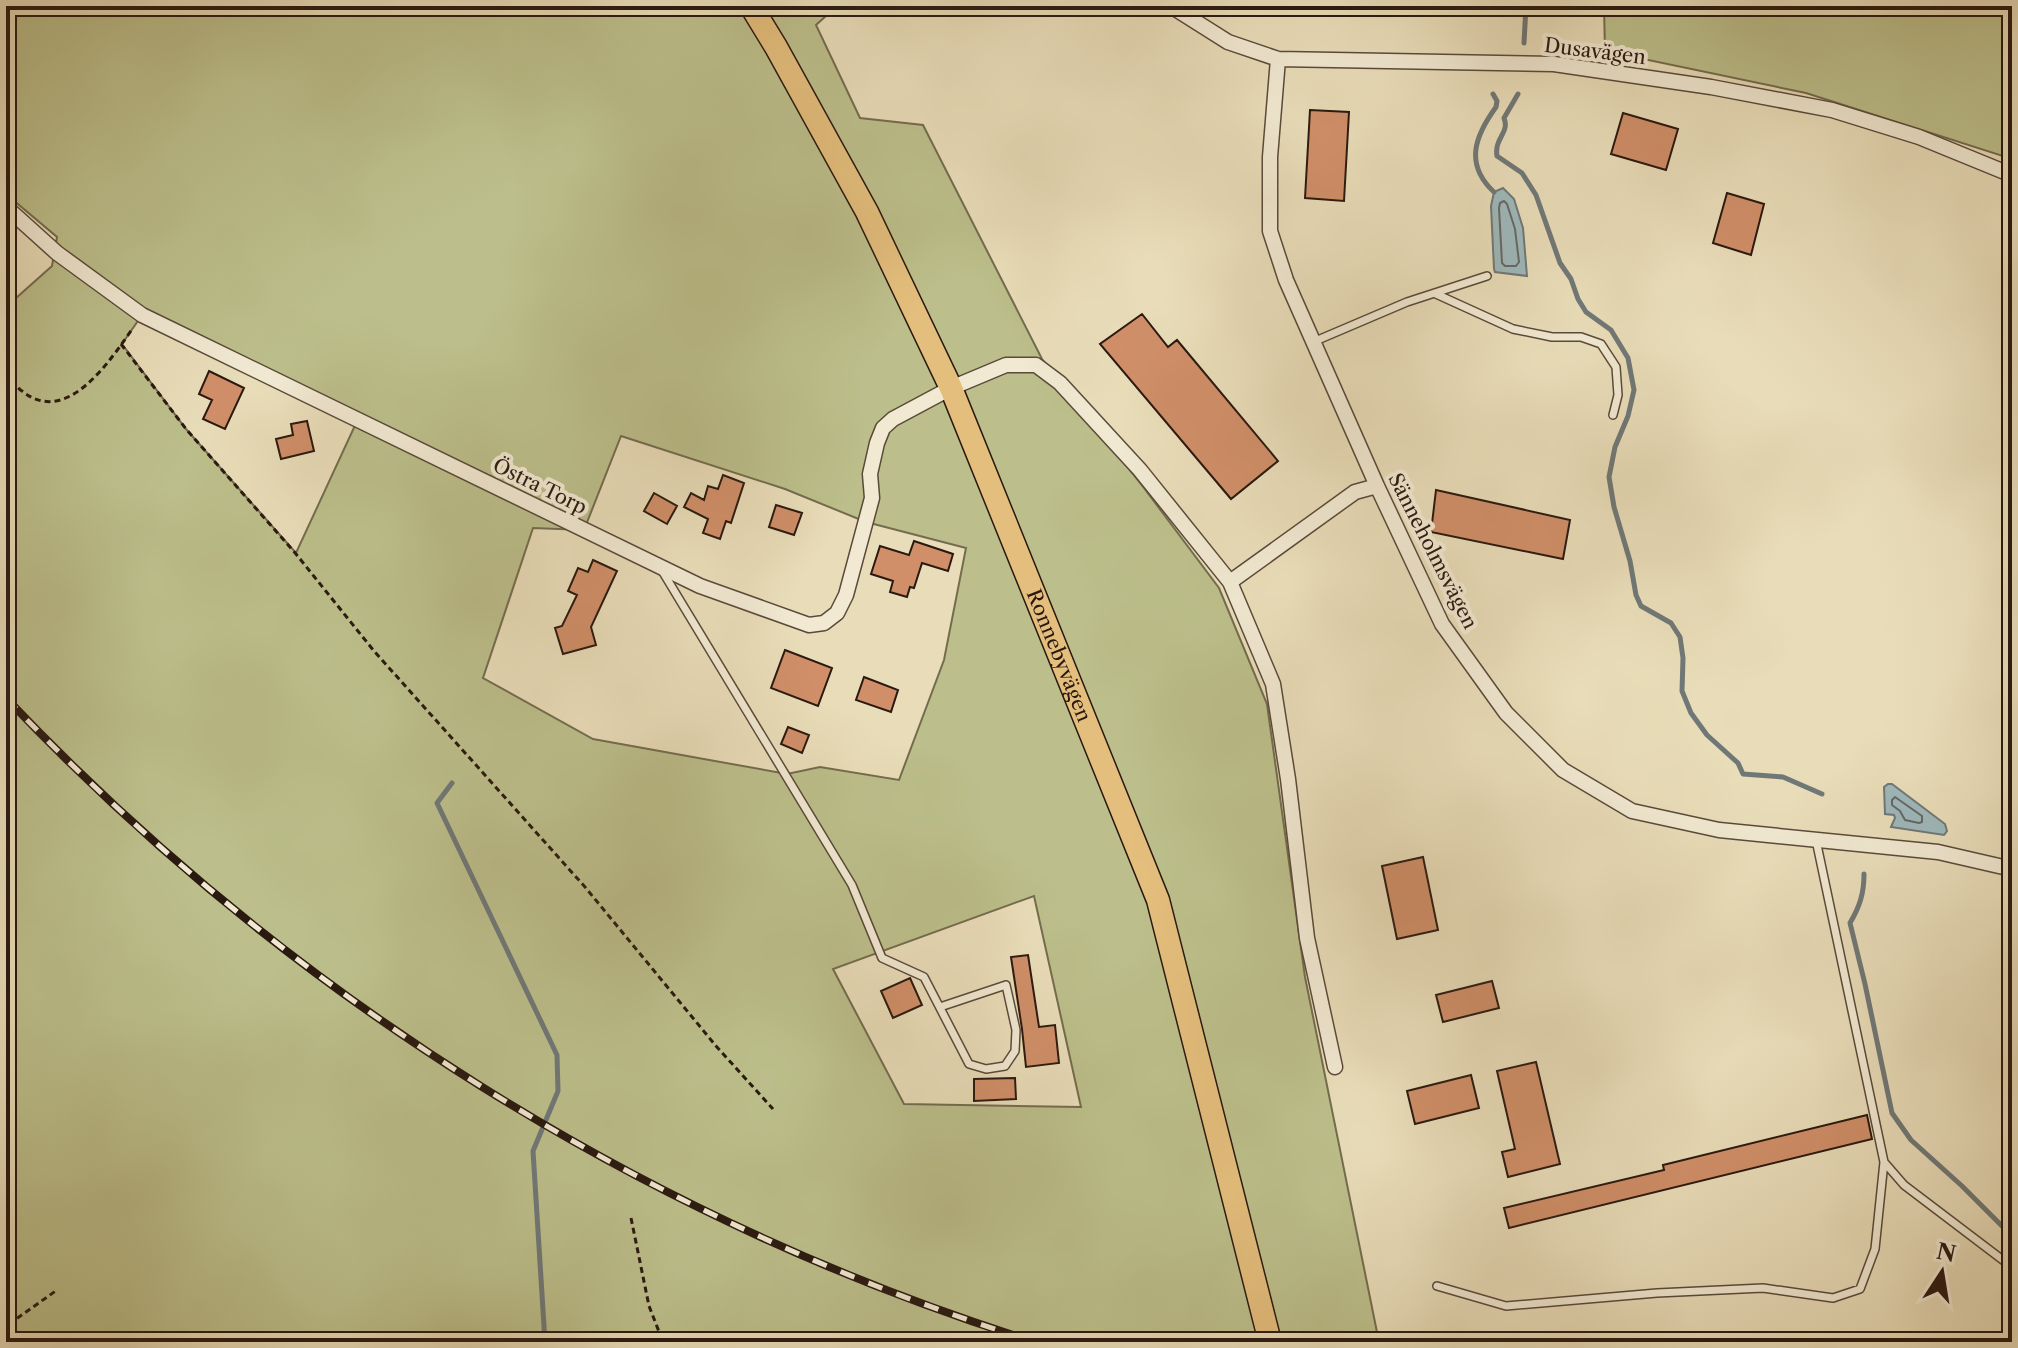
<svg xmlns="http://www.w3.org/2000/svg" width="2018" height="1348" font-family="'Libre Caslon Text',serif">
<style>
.green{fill:#bcbf8b;stroke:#736c4e;stroke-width:2;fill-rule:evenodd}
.water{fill:#9eb8bb;stroke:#707877;stroke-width:2}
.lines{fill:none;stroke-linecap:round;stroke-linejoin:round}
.shore{stroke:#646866;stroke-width:2}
.stream{stroke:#707877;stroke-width:5}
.building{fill:#d08f69;stroke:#2a1910;stroke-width:2}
.lane-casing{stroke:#5a4a3a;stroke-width:10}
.street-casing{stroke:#5a4a3a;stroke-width:17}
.primary-casing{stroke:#2a1910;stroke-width:25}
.path{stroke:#2a1910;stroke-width:3;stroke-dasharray:6 4;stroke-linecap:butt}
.lane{stroke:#f1e9d2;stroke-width:7}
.street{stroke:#f1e9d2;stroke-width:14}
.primary{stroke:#e4be7c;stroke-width:22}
.rail-casing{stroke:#2a1910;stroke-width:8}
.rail{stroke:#f1e9d2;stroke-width:5;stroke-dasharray:15;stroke-linecap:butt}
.labels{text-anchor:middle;stroke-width:8;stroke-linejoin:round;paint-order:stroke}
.street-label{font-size:20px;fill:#2a1910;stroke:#f1e9d2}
</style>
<rect width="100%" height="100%" fill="#e9ddb9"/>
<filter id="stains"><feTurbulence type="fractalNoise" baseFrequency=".0025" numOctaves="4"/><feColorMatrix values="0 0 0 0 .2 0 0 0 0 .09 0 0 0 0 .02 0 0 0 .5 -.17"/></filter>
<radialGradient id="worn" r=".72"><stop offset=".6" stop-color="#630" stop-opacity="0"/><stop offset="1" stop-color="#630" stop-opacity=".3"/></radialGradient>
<!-- green -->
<path class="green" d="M6 6H837L816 25 860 118 923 125 1042 359 1144 488 1219 588 1267 704 1305 977 1379 1342H6V307L52 266 57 237 6 194ZM142 315 358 419 296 553 186 429 122 344ZM621 436 785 489 866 522 966 548 944 660 899 780 820 767 787 774 593 739 483 678 533 528 584 530ZM1034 896 1081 1107 904 1104 833 969Z
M1604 6H2012V159L1806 93 1605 51Z"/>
<!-- water -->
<path class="water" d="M1503 188 1514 199 1523 228 1527 276 1495 272 1494 269 1491 206 1494 192Z
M1888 784H1892L1945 824 1947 831 1944 835 1891 827 1895 818 1894 815 1885 814 1884 787Z"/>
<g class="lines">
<!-- shore -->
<path class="shore" d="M1504 201 1507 204 1515 229 1519 262 1516 266H1505L1502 263 1499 208 1500 203Z
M1895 797 1922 816V822L1919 823 1905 820 1900 811 1892 805V800Z"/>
<!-- stream -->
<path class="stream" d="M1524 43 1526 6
M1493 94 1497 101 1496 107C1475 136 1464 164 1494 192
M1518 94 1504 118C1510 133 1494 138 1497 156L1522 173 1536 195 1560 263 1571 279 1578 299 1586 312 1611 330 1628 358 1634 390 1628 416 1615 447 1609 477 1614 507 1630 561 1636 595 1641 606 1671 623 1680 637 1683 658 1682 691 1691 713 1707 735 1738 763 1743 774 1783 777 1822 794
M452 783 437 803 557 1055 558 1091 533 1151 545 1342
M1864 874C1864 893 1860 906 1850 923L1865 984 1892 1113 1911 1140 1962 1186 2012 1236"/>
</g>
<!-- building -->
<path class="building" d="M1310 110 1349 112 1344 201 1305 198Z
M1623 113 1678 129 1666 170 1611 154Z
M1727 193 1764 204 1751 255 1713 243Z
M1142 314 1168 347 1177 340 1278 461 1231 499 1100 344Z
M209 371 244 388 225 429 203 419 212 400 199 394Z
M307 421 314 451 281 459 276 439 293 435 291 424Z
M723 475 744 483 731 523 726 521 720 539 703 533 708 519 684 507 691 493 704 500 708 486 718 489Z
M1436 490 1570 520 1563 559 1431 532Z
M654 493 677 506 667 524 644 511Z
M776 505 802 513 794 535 769 527Z
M914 541 953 554 948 571 922 563 914 588 910 587 907 597 890 592 893 581 871 574 880 546 909 555Z
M593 560 617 571 591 627 596 645 563 654 555 628 562 626 577 595 568 591 578 568 588 572Z
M785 650 832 668 818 706 771 688Z
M864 677 898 690 891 712 856 700Z
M788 727 809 735 802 753 781 744Z
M1423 857 1438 930 1397 939 1382 866Z
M1028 955 1039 1027 1055 1025 1059 1063 1026 1067 1022 1029 1011 957Z
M910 978 922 1005 893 1018 881 991Z
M1492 981 1499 1008 1443 1022 1436 995Z
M1536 1062 1560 1164 1508 1177 1502 1152 1515 1149 1497 1071Z
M1471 1075 1479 1108 1415 1124 1407 1091Z
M1015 1078 1016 1099 974 1101V1079Z
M1867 1115 1872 1139 1509 1228 1504 1208 1664 1170 1663 1165Z"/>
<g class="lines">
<defs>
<path id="lane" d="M1436 294 1513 329 1552 337H1581L1601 344 1616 367 1618 395 1613 415
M1313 342 1407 302 1487 276
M661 569 852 885 882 958 924 977 969 1064 986 1069 1005 1066 1015 1051 1016 1030 1006 985 940 1007
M1884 1162 1904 1185 2012 1267
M1437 1286 1506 1306 1657 1293 1763 1288 1833 1298 1860 1289 1875 1249 1884 1162 1816 840"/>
<path id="street" d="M1171 6 1228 42 1278 59 1554 64 1711 87 1832 110 1919 137 2012 175
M1278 59 1270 157V231L1286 280 1377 486 1442 624 1506 713 1563 770 1632 811 1719 830 1938 852 2012 869
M6 207 57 253 142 315 700 586 809 625 824 623 837 613 846 595 872 498 870 474 877 443 883 428 893 419 951 388 1006 365H1036L1060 383 1140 470 1230 582 1273 684 1288 779 1307 938 1335 1067
M1230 582 1355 492 1377 486"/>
<g id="primary">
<path id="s1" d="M751 6 776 47 867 212 951 388 1158 900 1270 1342"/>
</g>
</defs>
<!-- lane casing -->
<use href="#lane" class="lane-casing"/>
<!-- street casing -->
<use href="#street" class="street-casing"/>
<!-- primary casing -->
<use href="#primary" class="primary-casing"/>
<!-- path -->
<path class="path" d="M121 344 186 429 296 554 374 651 585 887 716 1046 773 1109
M6 372C11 378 16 387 22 391 67 428 111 359 133 328
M631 1218 649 1306 663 1342
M6 1322 27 1342
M9 1324 57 1290"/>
<!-- lane -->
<use href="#lane" class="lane"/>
<!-- street -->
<use href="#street" class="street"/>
<!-- primary -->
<use href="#primary" class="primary"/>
<defs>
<path id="rail" d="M6 698C288 995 645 1220 1035 1342"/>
</defs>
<!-- rail casing -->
<use href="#rail" class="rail-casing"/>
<!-- rail -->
<use href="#rail" class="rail"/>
</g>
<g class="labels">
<!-- street labels -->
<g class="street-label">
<text transform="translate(1595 51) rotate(7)" y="7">Dusavägen</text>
<text transform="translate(540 486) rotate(26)" y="7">Östra Torp</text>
<text transform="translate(1433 551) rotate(63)" y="7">Sänneholmsvägen</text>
<text dy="7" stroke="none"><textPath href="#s1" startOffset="720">Ronnebyvägen</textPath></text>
</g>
</g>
<!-- margin -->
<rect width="2018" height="1348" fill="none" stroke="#e9ddb9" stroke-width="32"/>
<rect x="8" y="8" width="2002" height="1332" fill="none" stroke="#2a1910" stroke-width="4"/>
<rect x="16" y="16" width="1986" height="1316" fill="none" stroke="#2a1910" stroke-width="2"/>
<!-- north arrow -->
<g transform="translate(1942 1272) rotate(12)" stroke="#f1e9d2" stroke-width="6" paint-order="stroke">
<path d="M0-6L14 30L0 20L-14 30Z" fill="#2a1910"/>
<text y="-12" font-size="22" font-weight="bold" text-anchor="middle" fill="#2a1910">N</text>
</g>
<rect width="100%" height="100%" filter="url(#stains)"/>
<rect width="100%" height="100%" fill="url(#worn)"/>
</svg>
